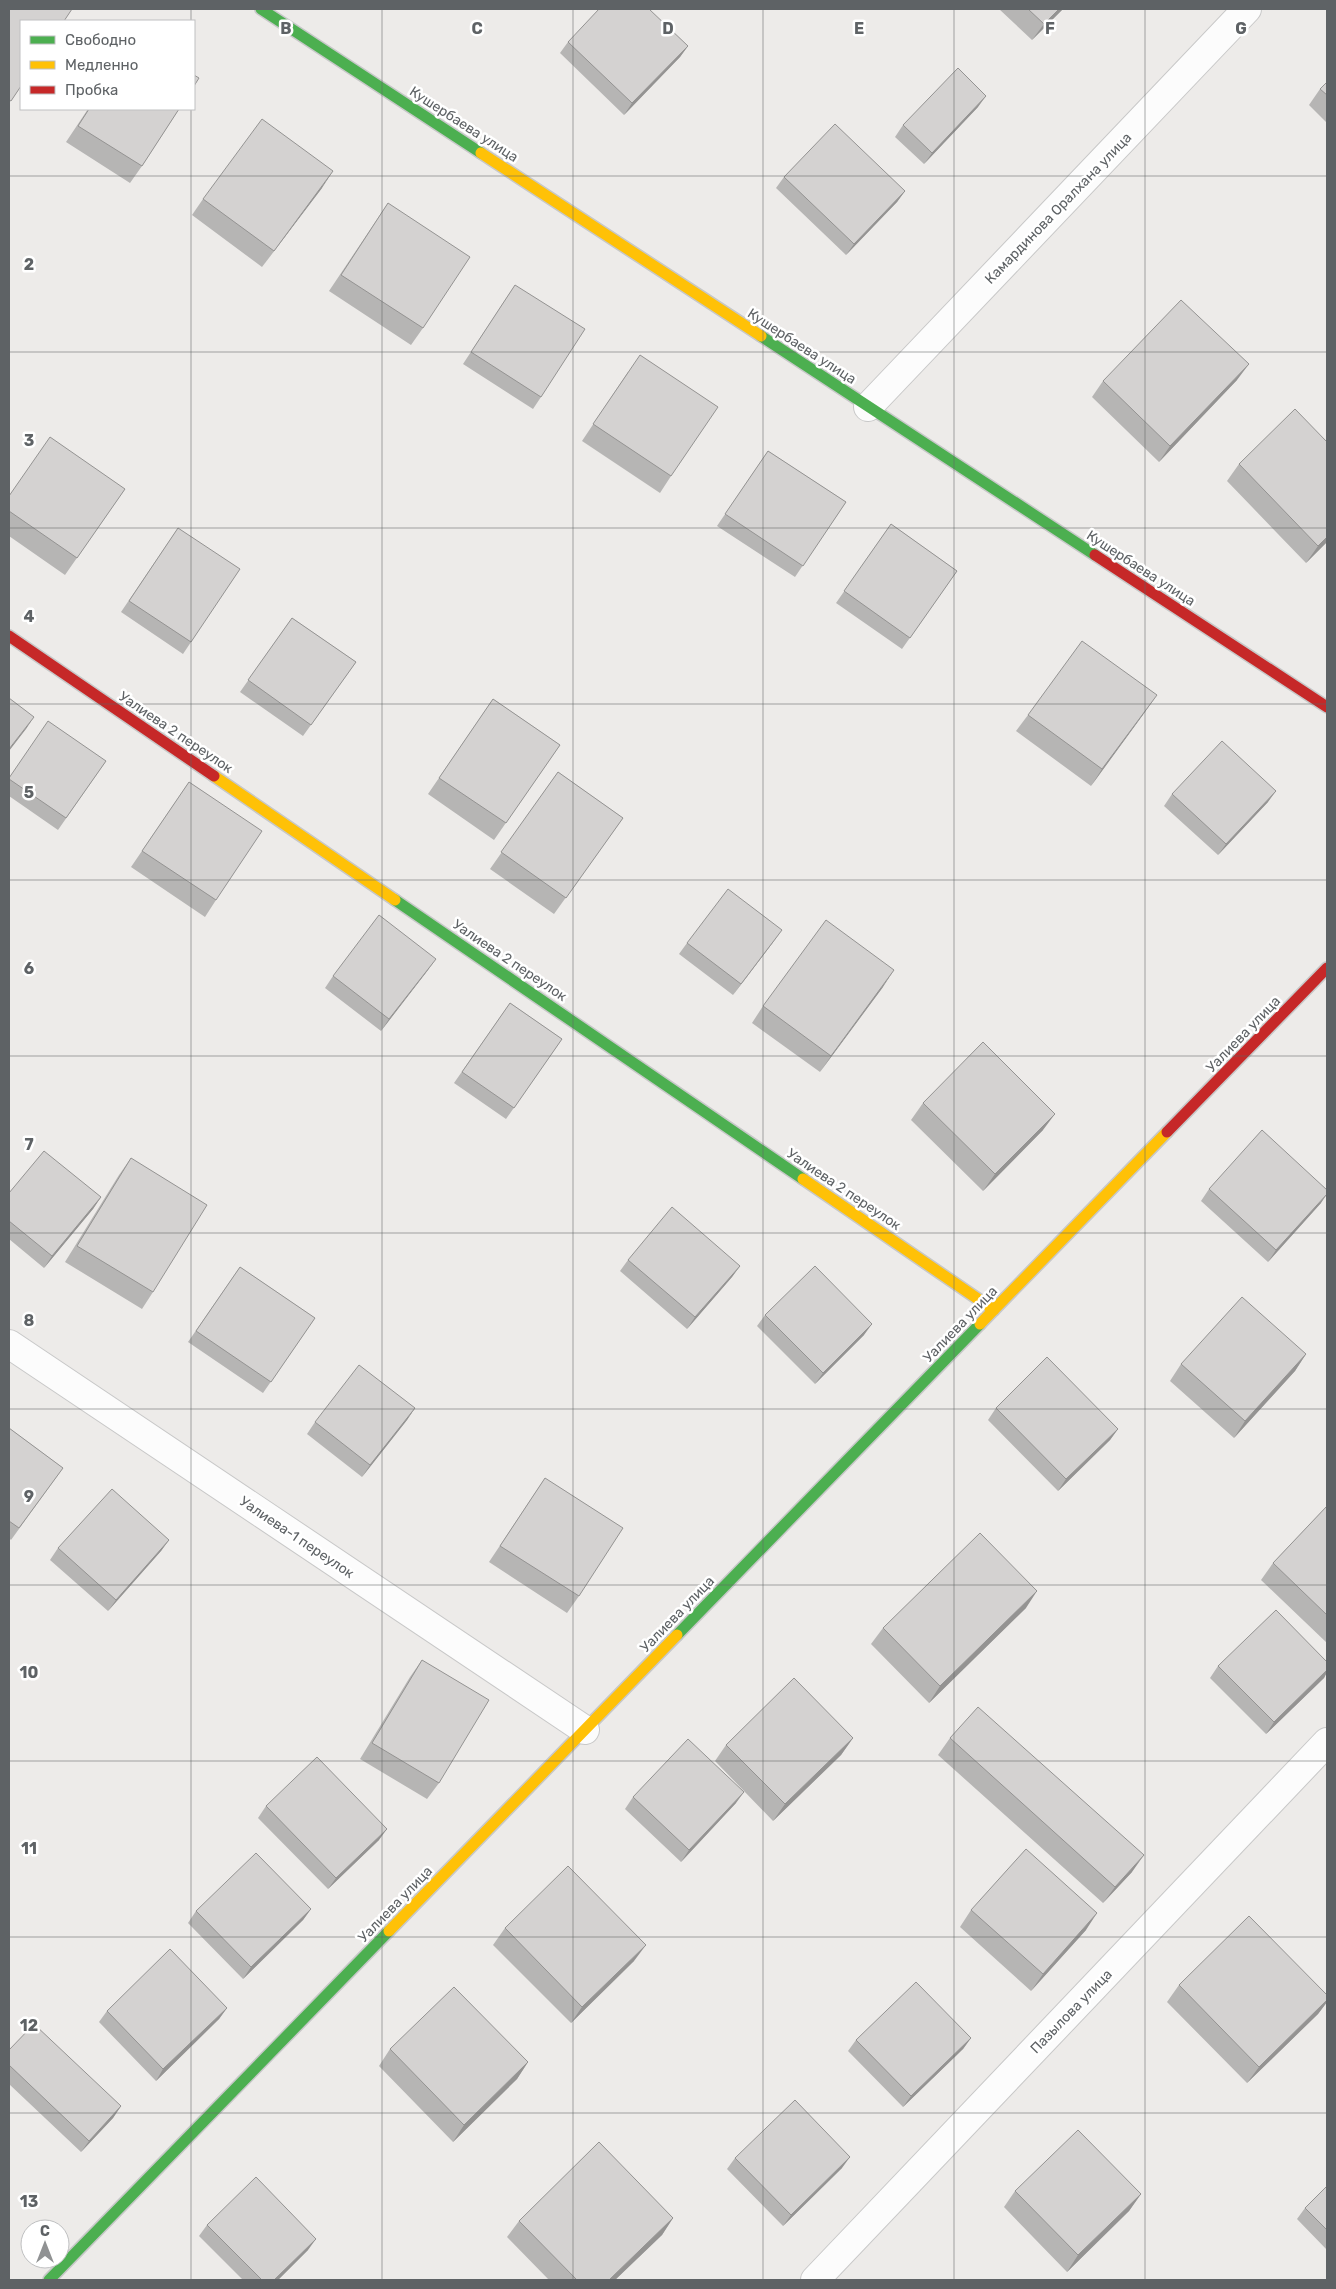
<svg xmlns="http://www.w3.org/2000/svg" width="1336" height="2289" font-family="Rubik,sans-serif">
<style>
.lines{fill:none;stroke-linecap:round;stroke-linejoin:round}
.street-casing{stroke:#c8c8c8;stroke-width:30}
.fast-casing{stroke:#c7c8c8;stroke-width:14}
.slow-casing{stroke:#c7c8c8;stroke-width:14}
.jam-casing{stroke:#c7c8c8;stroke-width:14}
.street{stroke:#fcfcfc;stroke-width:28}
.fast{stroke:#4caf50;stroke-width:11}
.slow{stroke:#ffc107;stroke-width:11}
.jam{stroke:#c62828;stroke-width:11}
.wall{fill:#b6b5b4}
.shaded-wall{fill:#949392}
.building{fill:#d4d2d1;stroke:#949392}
.grid{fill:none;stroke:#5e6265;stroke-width:1;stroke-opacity:0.55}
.labels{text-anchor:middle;stroke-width:5;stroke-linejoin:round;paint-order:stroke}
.street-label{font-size:14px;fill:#5e6265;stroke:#fff}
.grid-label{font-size:16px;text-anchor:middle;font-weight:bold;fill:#5e6265;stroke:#fff;stroke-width:5;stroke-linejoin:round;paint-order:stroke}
</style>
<rect width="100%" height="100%" fill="#edebe9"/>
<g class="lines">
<defs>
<path id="street" d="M868 407 1247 9
M9 1344 585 1730
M815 2280 1327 1742"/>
<path id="fast" d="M261 9 481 153
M761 336 1095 555
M395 900 803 1179
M677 1635 980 1324
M49 2280 389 1931"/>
<path id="slow" d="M481 153 761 336
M214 776 395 900
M803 1179 994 1310
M980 1324 1167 1132
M389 1931 677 1635"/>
<path id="jam" d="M1095 555 1327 707
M9 636 214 776
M1167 1132 1327 968"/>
</defs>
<!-- street casing -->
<use href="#street" class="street-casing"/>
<!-- fast casing -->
<use href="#fast" class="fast-casing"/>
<!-- slow casing -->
<use href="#slow" class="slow-casing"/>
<!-- jam casing -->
<use href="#jam" class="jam-casing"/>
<!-- street -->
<use href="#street" class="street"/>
<!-- fast -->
<use href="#fast" class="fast"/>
<!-- slow -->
<use href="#slow" class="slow"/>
<!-- jam -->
<use href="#jam" class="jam"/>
</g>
<!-- wall -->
<path class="wall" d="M999 9H1063L1032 40Z
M568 42 688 46 680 57 624 115 560 53Z
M1327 82V123L1309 105 1320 89Z
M978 107 924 164 895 137 903 125Z
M88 109H179L142 166 130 183 66 142Z
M784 177 905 191 897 202 846 255 776 188Z
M322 188 262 267 192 215 203 199Z
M388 203 423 328 411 345 329 291Z
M515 285 541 397 533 409 463 364Z
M628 372 671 476 660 493 582 441Z
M1237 380 1159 462 1092 397 1103 381Z
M768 451 846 502 795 577 717 526Z
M1239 464 1327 542 1306 563 1227 481Z
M125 489 65 575 9 536V496Z
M891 524 957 571 902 649 836 603Z
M178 528 191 642 183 654 121 612Z
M292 618 356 662 303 736 240 692Z
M493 699 560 745 494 840 428 794Z
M1145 712 1091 786 1016 731 1028 715Z
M106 761 58 830 9 796V778Z
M558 772 623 818 554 914 490 869Z
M189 782 216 900 205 917 131 867Z
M1172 794 1268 802 1218 855 1164 806Z
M774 941 733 995 679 954 687 943Z
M428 970 381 1031 325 988 333 976Z
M883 987 820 1072 752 1023 763 1006Z
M510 1003 562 1039 506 1119 454 1083Z
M923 1103 1043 1130 983 1191 911 1120Z
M131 1158 153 1292 142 1309 65 1262 119 1175Z
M1209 1189 1321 1203 1268 1262 1201 1201Z
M9 1193 101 1197 93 1209 44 1268 9 1239Z
M628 1260 740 1266 732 1277 687 1329 620 1271Z
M240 1267 315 1318 263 1393 188 1342Z
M765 1315 864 1335 815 1384 757 1326Z
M1306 1354 1295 1371 1234 1438 1170 1381 1181 1364Z
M415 1408 407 1420 362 1477 307 1434 315 1422Z
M996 1408 1118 1429 1110 1440 1058 1491 988 1420Z
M9 1428 63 1468 11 1540 9 1538Z
M545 1478 579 1596 567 1613 489 1562Z
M1327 1506V1643L1261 1580 1273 1563Z
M169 1540 161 1551 108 1611 50 1560 58 1548Z
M1026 1608 929 1703 871 1644 883 1628Z
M422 1660 439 1783 427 1799 360 1759 410 1677Z
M1327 1662V1672L1324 1678 1266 1734 1210 1678 1218 1666Z
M853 1738 841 1755 773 1821 715 1761 726 1745Z
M950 1738 1132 1872 1103 1903 938 1755Z
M633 1797 736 1803 681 1862 625 1809Z
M266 1806 379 1840 328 1889 258 1818Z
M311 1909 303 1920 243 1979 188 1923 196 1911Z
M971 1910 1086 1930 1031 1991 960 1927Z
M505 1928 634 1961 571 2023 493 1945Z
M1179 1985 1327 1995V2002L1318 2014 1247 2083 1167 2002Z
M227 2008 219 2019 156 2081 99 2022 107 2011Z
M971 2038 963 2049 903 2107 848 2051 856 2040Z
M390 2049 528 2062 517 2079 453 2142 379 2066Z
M9 2050 121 2106 113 2118 81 2152 9 2084Z
M735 2158 842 2168 783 2226 727 2169Z
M1327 2186V2250L1297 2219 1305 2208Z
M1015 2191 1141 2194 1129 2211 1067 2272 1004 2207Z
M673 2218 662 2235 615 2280H549L507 2237 519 2221Z
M207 2225 308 2250 278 2280H243L199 2236Z"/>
<!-- shaded-wall -->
<path class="shaded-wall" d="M1059 9H1063L1032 40 1044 24Z
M688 46 680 57 624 115 632 103Z
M986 96 978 107 924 164 932 153Z
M333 171 322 188 262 267 274 251Z
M905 191 897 202 846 255 854 244Z
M1249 364 1237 380 1159 462 1170 446Z
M1327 537V542L1306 563 1318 546Z
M1157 695 1145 712 1091 786 1102 769Z
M34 717 26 729 9 751V749Z
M1276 791 1268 802 1218 855 1226 844Z
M782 930 774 941 733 995 741 984Z
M436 959 428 970 381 1031 389 1019Z
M894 970 883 987 820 1072 831 1056Z
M1055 1114 1043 1130 983 1191 995 1174Z
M1327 1194 1321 1203 1268 1262 1276 1250Z
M101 1197 93 1209 44 1268 52 1256Z
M740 1266 732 1277 687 1329 695 1317Z
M872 1324 864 1335 815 1384 823 1373Z
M1306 1354 1295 1371 1234 1438 1245 1421Z
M415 1408 407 1420 362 1477 370 1465Z
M1118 1429 1110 1440 1058 1491 1066 1479Z
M169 1540 161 1551 108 1611 116 1600Z
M1037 1591 1026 1608 929 1703 940 1686Z
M1327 1670V1672L1324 1678 1266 1734 1274 1722Z
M853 1738 841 1755 773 1821 785 1804Z
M744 1792 736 1803 681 1862 689 1850Z
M387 1829 379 1840 328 1889 336 1878Z
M1144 1855 1132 1872 1103 1903 1115 1887Z
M311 1909 303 1920 243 1979 251 1967Z
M1097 1913 1086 1930 1031 1991 1043 1974Z
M646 1945 634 1961 571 2023 582 2007Z
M1327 2000V2002L1318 2014 1247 2083 1259 2067Z
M227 2008 219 2019 156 2081 163 2069Z
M971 2038 963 2049 903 2107 911 2096Z
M528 2062 517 2079 453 2142 464 2125Z
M121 2106 113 2118 81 2152 89 2141Z
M850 2157 842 2168 783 2226 791 2215Z
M1141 2194 1129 2211 1067 2272 1078 2255Z
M673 2218 662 2235 615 2280H609Z
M316 2239 308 2250 278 2280H274Z"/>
<!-- building -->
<path class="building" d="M9 9H72L64 21H21V86L11 101 9 100Z
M599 9H649L688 46 632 103 568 42Z
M1028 9H1059L1044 24Z
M958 68 986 96 932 153 903 125Z
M194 75 199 78 194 86Z
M1327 82V95L1320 89Z
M89 109H179L142 166 78 126Z
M262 119 333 171 274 251 203 199Z
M835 124 905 191 854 244 784 177Z
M388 203 470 257 423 328 341 275Z
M515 285 585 329 541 397 471 352Z
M1181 300 1249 364 1170 446 1103 381Z
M640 355 718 407 671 476 593 424Z
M1295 409 1327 442V537L1318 546 1239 464Z
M50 437 125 489 77 558 9 511V496Z
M768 451 846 502 803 566 725 514Z
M891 524 957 571 910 638 844 591Z
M178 528 240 569 191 642 129 601Z
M292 618 356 662 311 725 248 680Z
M1082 641 1157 695 1102 769 1028 715Z
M9 698 34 717 9 749Z
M493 699 560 745 506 823 439 778Z
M48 721 106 761 66 818 9 779V778Z
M1222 741 1276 791 1226 844 1172 794Z
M558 772 623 818 566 898 501 852Z
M189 782 262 831 216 900 142 851Z
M728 889 782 930 741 984 687 943Z
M379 915 436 959 389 1019 333 976Z
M826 920 894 970 831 1056 763 1006Z
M510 1003 562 1039 514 1108 462 1072Z
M983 1042 1055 1114 995 1174 923 1103Z
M1262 1130 1327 1190V1194L1276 1250 1209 1189Z
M44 1151 101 1197 52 1256 9 1221V1193Z
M131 1158 207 1205 153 1292 77 1246Z
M672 1207 740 1266 695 1317 628 1260Z
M815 1266 872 1324 823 1373 765 1315Z
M240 1267 315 1318 271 1382 196 1331Z
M1242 1297 1306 1354 1245 1421 1181 1364Z
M1047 1357 1118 1429 1066 1479 996 1408Z
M359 1365 415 1408 370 1465 315 1422Z
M9 1428 63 1468 19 1528 9 1521Z
M545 1478 623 1528 579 1596 500 1546Z
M112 1489 169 1540 116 1600 58 1548Z
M1327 1506V1615L1273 1563Z
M980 1533 1037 1591 940 1686 883 1628Z
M1276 1610 1327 1662V1670L1274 1722 1218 1666Z
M422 1660 489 1700 439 1783 372 1743Z
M794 1678 853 1738 785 1804 726 1745Z
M978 1707 1144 1855 1115 1887 950 1738Z
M688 1739 744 1792 689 1850 633 1797Z
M317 1757 387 1829 336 1878 266 1806Z
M1026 1849 1097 1913 1043 1974 971 1910Z
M256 1853 311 1909 251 1967 196 1911Z
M568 1866 646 1945 582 2007 505 1928Z
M1249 1916 1327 1995V2000L1259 2067 1179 1985Z
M170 1949 227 2008 163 2069 107 2011Z
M916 1982 971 2038 911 2096 856 2040Z
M454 1987 528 2062 464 2125 390 2049Z
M34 2024 121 2106 89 2141 9 2065V2050Z
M795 2100 850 2157 791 2215 735 2158Z
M1078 2130 1141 2194 1078 2255 1015 2191Z
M599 2142 673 2218 609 2280H577L519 2221Z
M256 2177 316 2239 274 2280H262L207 2225Z
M1327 2186V2230L1305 2208Z"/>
<!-- grid -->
<path class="grid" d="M191 9V21M382 9V2280M573 9V2280M763 9V2280M954 9V2280M1145 9V2280M191 109V2280M9 176H1327M9 352H1327M9 528H1327M9 704H1327M9 880H1327M9 1056H1327M9 1233H1327M9 1409H1327M9 1585H1327M9 1761H1327M9 1937H1327M9 2113H1327"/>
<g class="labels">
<!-- street labels -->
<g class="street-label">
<text transform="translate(464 124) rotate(33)" y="5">Кушербаева улица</text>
<text transform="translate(1058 208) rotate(-46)" y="5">Камардинова Оралхана улица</text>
<text transform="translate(802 346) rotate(33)" y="5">Кушербаева улица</text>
<text transform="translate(1141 568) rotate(33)" y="5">Кушербаева улица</text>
<text transform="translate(176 732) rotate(34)" y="5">Уалиева 2 переулок</text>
<text transform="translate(510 960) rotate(34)" y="5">Уалиева 2 переулок</text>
<text transform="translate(1243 1034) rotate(-46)" y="5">Уалиева улица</text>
<text transform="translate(844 1189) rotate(34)" y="5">Уалиева 2 переулок</text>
<text transform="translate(960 1324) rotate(-46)" y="5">Уалиева улица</text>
<text transform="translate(297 1537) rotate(34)" y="5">Уалиева-1 переулок</text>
<text transform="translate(677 1614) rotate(-46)" y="5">Уалиева улица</text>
<text transform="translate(395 1904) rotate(-46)" y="5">Уалиева улица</text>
<text transform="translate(1071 2011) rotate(-46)" y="5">Пазылова улица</text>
</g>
</g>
<g class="grid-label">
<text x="286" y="34">B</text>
<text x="477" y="34">C</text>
<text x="668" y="34">D</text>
<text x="859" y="34">E</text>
<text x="1050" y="34">F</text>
<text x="1241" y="34">G</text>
<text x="29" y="270">2</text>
<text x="29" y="446">3</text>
<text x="29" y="622">4</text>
<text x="29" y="798">5</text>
<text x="29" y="974">6</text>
<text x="29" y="1150">7</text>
<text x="29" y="1326">8</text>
<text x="29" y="1502">9</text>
<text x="29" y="1678">10</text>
<text x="29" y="1854">11</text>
<text x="29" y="2031">12</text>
<text x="29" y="2207">13</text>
</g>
<!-- border -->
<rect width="1336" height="2289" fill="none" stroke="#5e6265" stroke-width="20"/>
<!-- legend -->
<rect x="20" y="20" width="175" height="90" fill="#ffffff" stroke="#bfc0c1"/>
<rect x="30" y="36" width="25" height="8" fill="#4caf50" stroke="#bfc0c1"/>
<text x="65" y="45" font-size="15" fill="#5e6265">Свободно</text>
<rect x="30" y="61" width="25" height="8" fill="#ffc107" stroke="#bfc0c1"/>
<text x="65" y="70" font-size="15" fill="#5e6265">Медленно</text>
<rect x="30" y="86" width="25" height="8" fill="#c62828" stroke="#bfc0c1"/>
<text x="65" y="95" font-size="15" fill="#5e6265">Пробка</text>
<!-- north arrow -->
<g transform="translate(45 2244)"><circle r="24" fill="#ffffff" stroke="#bfc0c1"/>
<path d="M0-4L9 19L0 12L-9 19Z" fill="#909293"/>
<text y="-8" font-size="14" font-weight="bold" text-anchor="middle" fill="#5e6265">С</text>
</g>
</svg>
